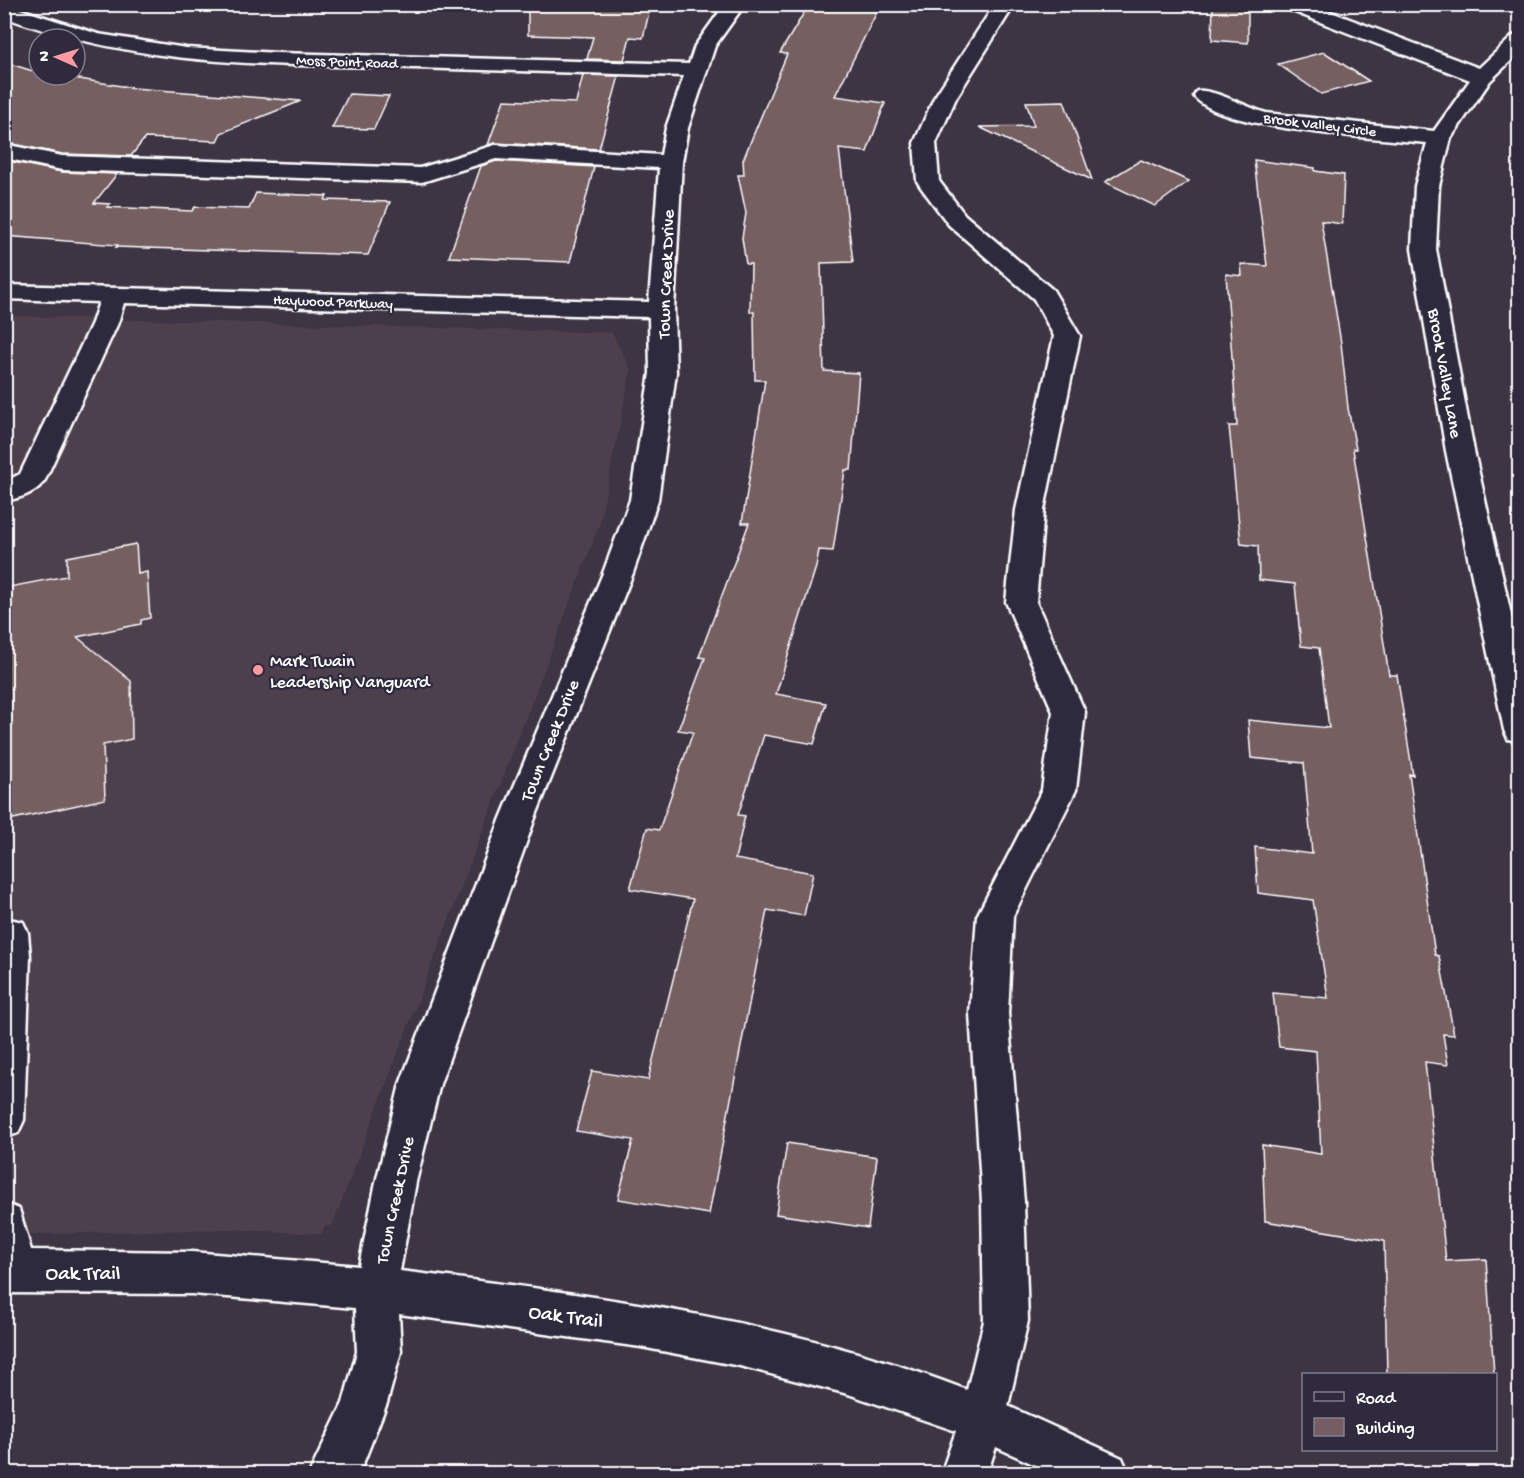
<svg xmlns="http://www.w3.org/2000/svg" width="1524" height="1478" font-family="'Gochi Hand',sans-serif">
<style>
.built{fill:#4e414d}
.building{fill:#745e61;stroke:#fff;stroke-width:1.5}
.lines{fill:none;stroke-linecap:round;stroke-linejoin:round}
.minor-casing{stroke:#fff;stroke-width:5}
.minor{fill:#2f2a3d;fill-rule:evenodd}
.poi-dot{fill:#ff9aa2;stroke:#2f2a3d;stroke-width:2}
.labels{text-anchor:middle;stroke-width:4.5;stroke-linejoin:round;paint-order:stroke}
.far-street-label{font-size:15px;fill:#fff;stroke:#2f2a3d}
.street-label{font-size:18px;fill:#fff;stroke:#2f2a3d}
.poi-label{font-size:18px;fill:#fff;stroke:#2f2a3d;text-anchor:start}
.near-street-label{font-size:21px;fill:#fff;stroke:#2f2a3d}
</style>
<rect width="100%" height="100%" fill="#3d3444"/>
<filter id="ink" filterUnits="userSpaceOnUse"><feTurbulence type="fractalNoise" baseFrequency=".0167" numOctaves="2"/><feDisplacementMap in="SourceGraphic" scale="12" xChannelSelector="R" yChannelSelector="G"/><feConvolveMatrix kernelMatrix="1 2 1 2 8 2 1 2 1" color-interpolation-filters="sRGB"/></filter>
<g filter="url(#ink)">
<!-- built -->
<path class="built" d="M4 316 612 333 631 370 599 526 332 1226H324L322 1234 228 1229 5 1235Z"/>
<!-- building -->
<path class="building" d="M528 4H651L643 38 630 37 624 60 587 59 593 37 528 35Z
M814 4H881L835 96 885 103 867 152 839 149 853 262 821 263 824 371 859 373 851 470H845L833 551 819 550 816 567 776 694 826 703 814 744 764 735 738 815 745 816 735 859 813 873 804 916 767 910 709 1214 618 1199 633 1140 576 1131 592 1071 648 1080 693 899 630 889 647 828 659 830 693 732 678 730 705 658 699 657 749 523H742L765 380H755L754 312H750L751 264H746L742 238 746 213 738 175H744L743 160 787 54 780 53 805 11Z
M1213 4H1248V43L1212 40Z
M1324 52 1369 81 1321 94 1278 64Z
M4 62 68 82 74 78 133 88 301 101 221 133 217 141 145 138 131 156 62 154 4 142Z
M583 75 619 76 599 149 495 143 488 145 504 100 576 103Z
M349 94 389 96 374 129 332 128Z
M1064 101 1092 180 979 127 1034 126 1026 102Z
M4 160 62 172 117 174 94 203 110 204 107 207 192 211 195 207 249 209 256 193 327 196 325 200 390 202 368 255 116 247 118 245 4 236Z
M1141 160 1189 181 1155 206 1105 182Z
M1254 160 1315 168V171L1344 175 1342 224 1321 221 1341 343 1348 408 1356 449H1353L1389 675H1397L1413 775 1409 774 1435 955 1439 956 1454 1035 1443 1034 1448 1065 1425 1062 1446 1261 1486 1259 1494 1374H1387L1384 1241 1265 1221 1262 1145 1321 1154 1316 1051 1279 1047 1273 993 1328 998 1313 900 1258 893 1255 847 1312 854 1304 763 1251 758 1248 720 1329 728 1319 648 1301 646 1295 584 1259 580 1258 546 1241 544 1229 426H1237L1226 274 1242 276 1241 264 1267 266Z
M496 161 594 167 570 262 449 257 481 166Z
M136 544 138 574 147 572 150 618 141 620V624L77 637 131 681 132 739 103 745 105 799 4 821V588L67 576V557Z
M787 1143 877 1157 868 1228 776 1214Z"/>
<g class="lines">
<defs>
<path id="minor" d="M4 4 98 34 186 48 278 53 689 64 695 46 725 4H745L715 46 688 128 682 162 674 310 676 373 658 500 633 573 535 818 440 1084 416 1182 400 1271C593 1295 785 1319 967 1390L984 1321 982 1202 970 1013 977 916 1042 790 1053 712 1006 602 1016 510 1054 336 1034 299 949 225 920 186 917 181 914 143 934 98 995 4H1015L956 98 936 143 939 181 965 215 1053 290 1080 336 1044 510 1036 602 1085 712 1076 790 1013 916 1008 1013 1024 1202 1028 1321 1008 1406 1122 1458 1129 1474H1055L996 1447 987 1474H941L956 1431 848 1394 740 1366 641 1347 399 1314 401 1352 387 1403 363 1464 358 1474H309L343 1403 357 1352 355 1308 192 1294 4 1293V1203L19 1209 31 1250 192 1252 359 1266 376 1182 400 1084 501 818 603 573 630 500 650 373 649 317 124 303 118 323 45 480C37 492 19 500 4 500V482L20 474 92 323 99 302 4 299V285L649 302 659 168 496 159 422 182 62 170 4 158V144L62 156 420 168 495 145 661 155 666 128 684 76C583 73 481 70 380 67 244 64 134 64 4 17Z
M1281 4H1310L1479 68 1513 36 1520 34V52L1490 81 1451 138 1439 186 1436 249 1474 451 1520 654V742L1508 739 1504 730 1446 451 1412 249 1415 186 1427 143C1382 138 1219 131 1194 96L1197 91C1212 88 1248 108 1266 113L1434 131 1470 80 1284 8Z
M4 918 23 922 28 933 30 956 24 1120 18 1133 4 1138Z"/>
</defs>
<!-- minor casing -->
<use href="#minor" class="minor-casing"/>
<!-- minor -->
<use href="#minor" class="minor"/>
</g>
</g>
<!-- markers -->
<circle class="poi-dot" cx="258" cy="670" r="6"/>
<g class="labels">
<!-- far-street labels -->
<g class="far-street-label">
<text transform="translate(347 61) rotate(2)" y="5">Moss Point Road</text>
<text transform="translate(1320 124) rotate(7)" y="5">Brook Valley Circle</text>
<text transform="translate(333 301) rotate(2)" y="5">Haywood Parkway</text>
</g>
<!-- street labels -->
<g class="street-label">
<text transform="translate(665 274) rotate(-88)" y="6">Town Creek Drive</text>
<text transform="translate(1446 373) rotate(80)" y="6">Brook Valley Lane</text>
<text transform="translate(549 740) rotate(-68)" y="6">Town Creek Drive</text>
<text transform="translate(394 1200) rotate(-78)" y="6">Town Creek Drive</text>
</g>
<!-- poi labels -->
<g class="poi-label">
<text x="270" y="666">Mark Twain<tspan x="270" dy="21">Leadership Vanguard</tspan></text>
</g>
<!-- near-street labels -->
<g class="near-street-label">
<text x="83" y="1279">Oak Trail</text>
<text transform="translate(566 1315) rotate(8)" y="7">Oak Trail</text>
</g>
</g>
<!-- margin -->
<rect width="1524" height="1478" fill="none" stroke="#2f2a3d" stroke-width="24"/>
<rect x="12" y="12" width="1500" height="1454" fill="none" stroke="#fff" stroke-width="2" filter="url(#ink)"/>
<!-- legend -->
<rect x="1302" y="1373" width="195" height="78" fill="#2f2a3d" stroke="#827f8b" stroke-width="1.5"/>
<rect x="1314" y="1392" width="30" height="9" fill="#2f2a3d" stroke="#827f8b" stroke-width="1.5"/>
<text x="1356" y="1403" font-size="18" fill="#ffffff">Road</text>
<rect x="1314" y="1418" width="30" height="18" fill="#745e61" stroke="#827f8b" stroke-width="1.5"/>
<text x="1356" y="1433" font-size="18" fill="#ffffff">Building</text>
<!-- north arrow -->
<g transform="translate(57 57) rotate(273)"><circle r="28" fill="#2f2a3d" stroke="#827f8b" stroke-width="1.5"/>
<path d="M0-4.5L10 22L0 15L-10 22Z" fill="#ff9aa2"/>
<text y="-9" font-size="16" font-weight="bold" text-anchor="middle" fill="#ffffff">N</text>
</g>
</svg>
